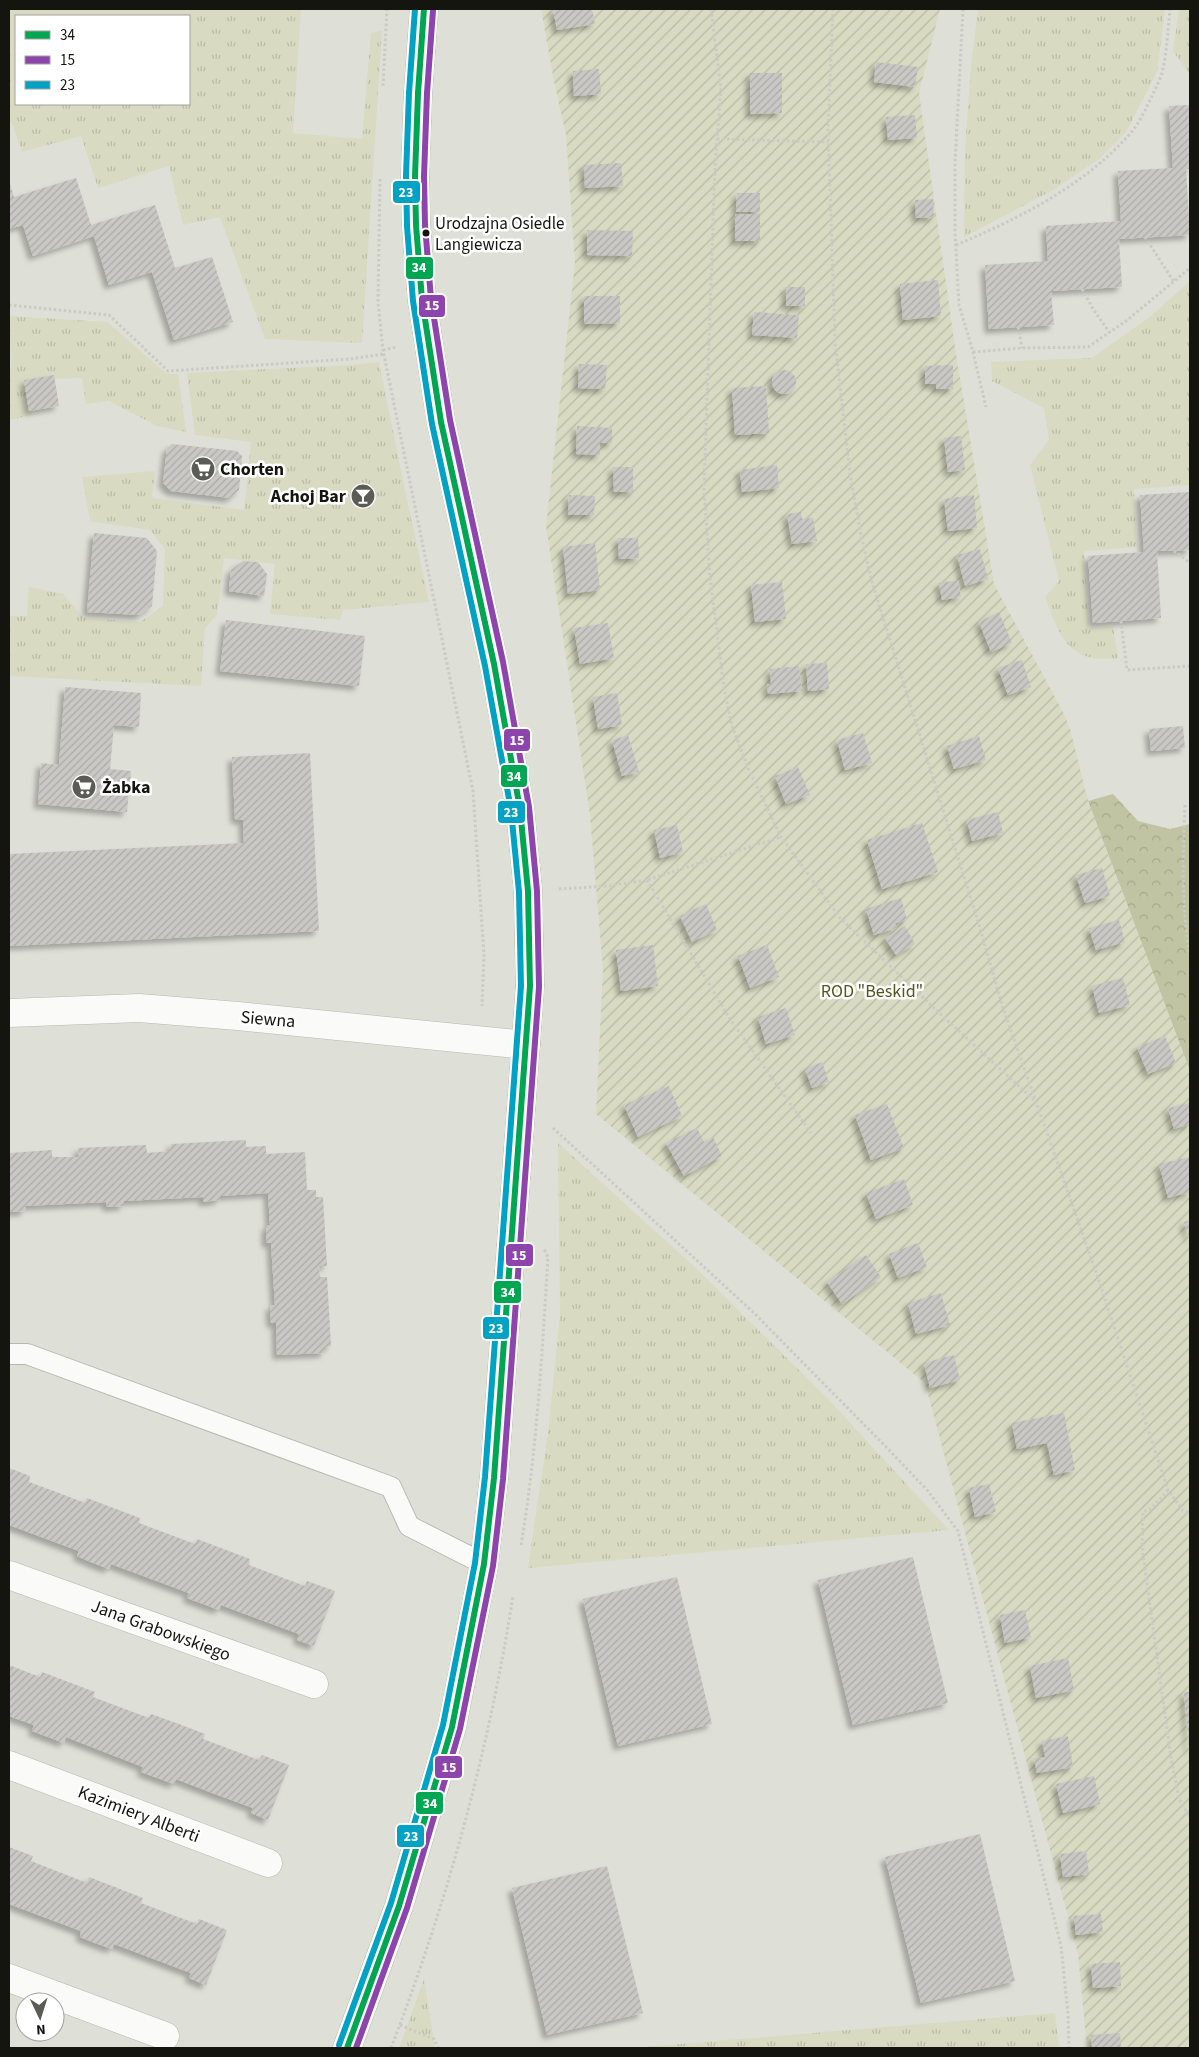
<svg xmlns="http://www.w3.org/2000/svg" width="1199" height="2057" font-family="'Source Sans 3',sans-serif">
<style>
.grass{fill:url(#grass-tufts);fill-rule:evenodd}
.forest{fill:url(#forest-crowns)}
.garden{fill:url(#garden-furrows)}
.pitch{fill:#d8dbc2}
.building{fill:url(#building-hatch);filter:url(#shadow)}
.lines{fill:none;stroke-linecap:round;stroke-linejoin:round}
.lane-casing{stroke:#b7b8b1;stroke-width:22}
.street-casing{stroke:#b7b8b1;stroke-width:29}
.secondary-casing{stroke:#b7b8b1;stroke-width:29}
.path{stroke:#cacac7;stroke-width:3;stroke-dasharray:2.5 2.5;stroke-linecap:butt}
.lane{stroke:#fafaf9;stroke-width:20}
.street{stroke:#fafaf9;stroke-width:28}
.secondary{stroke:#fafaf9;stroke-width:28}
.bus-1-casing{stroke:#fff;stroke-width:10}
.bus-2-casing{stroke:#fff;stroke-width:10}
.bus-3-casing{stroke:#fff;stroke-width:10}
.bus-1{stroke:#00a651;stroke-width:6}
.bus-2{stroke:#8e44ad;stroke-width:6}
.bus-3{stroke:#01a2c4;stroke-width:6}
.bus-dot{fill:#151510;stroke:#fff;stroke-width:2}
.labels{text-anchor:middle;stroke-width:5;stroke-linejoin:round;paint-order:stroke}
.bus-label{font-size:17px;fill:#151510;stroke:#fff;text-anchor:start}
.poi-label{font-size:18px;font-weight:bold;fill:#151510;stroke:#fff;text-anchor:start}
.park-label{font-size:18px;fill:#53571b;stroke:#fff}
.street-label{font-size:18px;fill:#151510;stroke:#fff}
.line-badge{stroke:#fff;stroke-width:2}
.badge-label{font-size:14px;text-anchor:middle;font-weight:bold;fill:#fff}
</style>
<defs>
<pattern id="grass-tufts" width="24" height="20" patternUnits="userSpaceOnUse" patternTransform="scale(1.25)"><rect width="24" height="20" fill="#d8dbc2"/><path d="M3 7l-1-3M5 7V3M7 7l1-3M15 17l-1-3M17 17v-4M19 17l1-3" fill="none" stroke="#b8bba6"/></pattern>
<pattern id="forest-crowns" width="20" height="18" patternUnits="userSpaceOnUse" patternTransform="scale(1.25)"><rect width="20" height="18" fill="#c1c4a3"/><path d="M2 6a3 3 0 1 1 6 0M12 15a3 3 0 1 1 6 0" fill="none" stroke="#a5a88b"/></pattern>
<pattern id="garden-furrows" width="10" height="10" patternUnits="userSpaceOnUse" patternTransform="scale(1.25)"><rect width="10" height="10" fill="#d8dbc2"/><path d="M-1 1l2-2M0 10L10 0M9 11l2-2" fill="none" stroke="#b8bba6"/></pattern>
<pattern id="building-hatch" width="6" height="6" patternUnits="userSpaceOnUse" patternTransform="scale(1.25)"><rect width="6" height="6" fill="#cac8c5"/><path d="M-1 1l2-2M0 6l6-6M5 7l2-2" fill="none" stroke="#adaba8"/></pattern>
<filter id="shadow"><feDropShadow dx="-4.5" dy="4.5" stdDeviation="2.5" flood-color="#0004"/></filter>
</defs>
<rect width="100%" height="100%" fill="#dedfd6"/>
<!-- grass -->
<path class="grass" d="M9 9H301L293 133 362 139 371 33 382 30 362 343 265 339 220 217 183 225 169 166 98 188 81 136 22 152 12 123H9ZM16 16H189V104H16Z
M978 9H1165L1157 72 1126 132 1099 159 1053 190 964 237 965 149 971 67Z
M1179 9H1190V75L1173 51Z
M1190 281V485L1134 489 1137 547 1084 551 1089 628 1113 626 1118 658C1069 664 1060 638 1045 597L1059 581 1030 465 1049 440 1044 408 992 381 991 362 1092 358 1151 316Z
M9 316 107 322 167 374H178L186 432 157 426 109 401 86 404 82 378 26 380 32 415 9 420V368L11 367Z
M379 362 402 476 429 602 343 610 340 620 270 614 275 564 224 558 217 615 205 628 201 686 9 676V616H27L29 587 63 594 84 618 140 622 163 606 165 549 150 530 90 521 82 477 155 471 152 498 244 510 251 442 195 435 187 373 352 365Z
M558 1143 697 1269 829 1400 949 1530 528 1568 548 1433 560 1315Z
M424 1979 435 2048H399L401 2043Z
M1055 2013 1059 2048H632Z"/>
<!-- forest -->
<path class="forest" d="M1113 794 1138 821 1170 829 1190 824V1071L1088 801Z"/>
<!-- garden -->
<path class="garden" d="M541 9H940L919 93 956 354 994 584 1063 712 1070 729 1088 801 1190 1071V2048H1087L1078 1954 925 1383 596 1114 603 969 596 887 590 815 546 526 575 263 566 135 554 81Z"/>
<!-- pitch -->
<path class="pitch" d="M9 9H154L152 16H16V44L9 42Z"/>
<!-- building -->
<path class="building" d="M553 9H592L595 24 557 30Z
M876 62 918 67 915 87 874 82Z
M599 69 601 94 574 96 573 71Z
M750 73H782V113L750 114Z
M1190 105V169H1186L1190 235 1119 239 1122 287 1051 291 1054 325 989 329 985 265 1048 261 1046 226 1121 221 1118 171 1173 168 1169 106Z
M915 115 917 138 888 140 886 117Z
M621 163 623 186 585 188 584 165Z
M76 178 91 225 155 205 175 268 212 257 233 322 174 340 152 272 109 285 94 236 33 256 23 225 9 229V181L14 197Z
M737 193H760V212H736Z
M933 199 934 217 916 218 915 200Z
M735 214H760V241H735Z
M587 230 633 231 632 256 587 255Z
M938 280 941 316 903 320 900 284Z
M786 287H805V306H786Z
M584 296H620V323L584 324Z
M754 312 799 315 797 338 752 335Z
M579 364 607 365 605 389 578 388Z
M953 365V389H936V384H925V366Z
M772 382a12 12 0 1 1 24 0a12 12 0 1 1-24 0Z
M54 375 59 406 29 411 24 380Z
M766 386 769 433 735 435 732 388Z
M577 426 612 428V443H600V455L576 454Z
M961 436 965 470 948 472 944 438Z
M172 444 237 451 242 456 239 490 230 498 171 491 163 483 167 449Z
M777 465 779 488 742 492 740 470Z
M613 467H633V492H614Z
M1190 492V550L1157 551 1161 618 1093 623 1088 556 1144 552 1140 495Z
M569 495 595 496 594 515H568Z
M974 495 977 528 948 531 944 499Z
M801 512 802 519 813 518 817 541 792 544 787 514Z
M94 533 147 538 157 551 152 606 139 615 87 612Z
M618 538H638L639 558 619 559Z
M595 543 600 590 568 594 563 547Z
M980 549 988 579 965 586 957 555Z
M243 561 258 562 267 574 264 596 229 591 231 570Z
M958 580 961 597 942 600 939 583Z
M782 582 786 619 755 622 751 585Z
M999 612 1012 643 991 652 979 622Z
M226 620 365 636 359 686 220 671Z
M608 623 614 658 580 664 574 628Z
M1022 660 1031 687 1008 695 998 668Z
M827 663 829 689 808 691 806 664Z
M799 666 802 691 768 694 767 684H771L770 669Z
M65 687 141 693 139 727 114 725 110 769 131 771 127 812 38 804 41 763 59 765Z
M617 693 622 725 598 729 593 697Z
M1183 726 1185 748 1151 751 1149 729Z
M863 733 872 763 845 770 837 740Z
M628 735 639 772 622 776 612 740Z
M979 736 986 760 954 769 947 746Z
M310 753 319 931 9 946V854L244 843 243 820 235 819 232 757Z
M798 767 810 795 786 804 775 776Z
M998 812 1003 833 972 841 967 820Z
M922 823 938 872 882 889 867 840Z
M677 825 683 852 660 858 654 830Z
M1102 868 1110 896 1085 903 1076 875Z
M901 898 907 920 895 923 896 928 874 935 866 909Z
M706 904 717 930 692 942 680 916Z
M1119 920 1125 942 1096 950 1089 928Z
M905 926 915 944 896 955 885 938Z
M653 945 658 986 621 991 616 950Z
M767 945 779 977 750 988 738 956Z
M1123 978 1130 1005 1099 1013 1092 986Z
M786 1008 795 1035 766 1044 758 1017Z
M1165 1036 1176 1063 1148 1074 1137 1047Z
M822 1062 829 1082 812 1088 805 1069Z
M669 1086 682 1116 638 1137 624 1105Z
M1189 1103 1190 1124 1174 1129 1168 1108Z
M887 1104 904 1148 871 1160 855 1115Z
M697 1128 704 1142 713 1137 722 1156 684 1176 666 1143Z
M246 1140V1147L266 1146V1154L305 1152 307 1190H316V1197H323L327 1266H319L320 1277H327L331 1346 325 1347V1353L277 1355 276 1323H271L270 1306 275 1305 271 1243H266V1226L270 1225 268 1193 220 1196V1200L203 1202V1197L124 1201V1206L107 1207 106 1202 25 1206 26 1211 9 1212V1153L52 1150V1157H79L78 1148 146 1145 147 1153 171 1151V1144Z
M1190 1157V1192L1168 1198 1159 1164Z
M904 1179 913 1205 876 1219 866 1193Z
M1190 1220V1240L1184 1222Z
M918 1243 927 1267 898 1278 889 1254Z
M866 1255 881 1277 842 1304 827 1282Z
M941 1293 950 1325 916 1334 908 1303Z
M954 1355 960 1380 930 1388 924 1363Z
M1064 1413 1075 1470 1054 1475 1047 1443 1017 1449 1012 1423Z
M9 1468 30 1476 29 1482 59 1493 85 1503 87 1498 140 1518 139 1523 195 1544 197 1539 250 1559 249 1565 305 1586 307 1581 335 1591 314 1646 297 1640 299 1634 221 1605 219 1610 187 1598 189 1593 111 1564 109 1569 93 1563 77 1556 79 1551 9 1525Z
M989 1484 996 1512 975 1517 969 1488Z
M913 1557 948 1703 853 1725 818 1580Z
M677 1577 712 1724 618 1746 583 1599Z
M1025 1610 1031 1637 1005 1643 1000 1615Z
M1068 1658 1074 1690 1036 1698 1030 1666Z
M9 1665 40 1677 42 1672 95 1692 93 1697 149 1718 151 1714 179 1724 205 1734 203 1739 259 1760 262 1755 289 1765 268 1820 251 1813 253 1808 215 1794 176 1779 174 1784 141 1772 143 1767 66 1737 64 1743 32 1731 34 1725 9 1716Z
M1184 1692H1190V1750H1189Z
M1068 1736 1073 1767 1037 1773 1034 1758 1045 1757 1042 1741Z
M1094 1776 1100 1804 1063 1813 1056 1784Z
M980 1834 1015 1981 921 2003 885 1857Z
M9 1847 33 1856 31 1861 87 1883 89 1877 143 1898 141 1903 170 1914 197 1924 199 1919 227 1930 206 1985 189 1978 191 1973 114 1944 112 1949 95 1943 80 1937 81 1931 9 1904Z
M1086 1851 1089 1874 1063 1877 1060 1854Z
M607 1866 643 2013 547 2035 512 1888Z
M1101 1914 1103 1932 1076 1935 1074 1916Z
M1120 1962 1121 1986 1093 1988 1091 1964Z
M1120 2033 1121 2048H1092L1091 2035Z"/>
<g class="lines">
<defs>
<path id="lane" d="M9 1354H27L391 1487 409 1526 484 1564"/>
<path id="street" d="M9 1013 139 1008 238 1016 526 1045
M9 1575 314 1684
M9 1765 268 1863
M9 1978 165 2036"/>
<path id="secondary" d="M347 2048 399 1906 452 1727 484 1564 494 1478 530 986 528 891 520 809 494 664 441 422 422 300 416 225 415 176 418 93 424 9"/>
</defs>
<!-- lane casing -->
<use href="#lane" class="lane-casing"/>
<!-- street casing -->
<use href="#street" class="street-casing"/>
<!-- secondary casing -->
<use href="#secondary" class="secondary-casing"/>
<!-- path -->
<path class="path" d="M711 9 721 90 715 166 704 488 710 577 724 688 732 726 749 770 781 837 840 918 934 1008 1035 1101
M833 9 828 129 835 342 850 474 861 535 872 582 980 928 1003 1008 1096 1272 1168 1490 1183 1511 1190 1513
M963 9 955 163V232L959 305 973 352 986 407
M383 86 387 9
M717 139 828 142
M380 179 378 302 383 350 473 791 484 956 482 1006
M1145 237 1174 282
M956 245C1018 219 1082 187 1128 136 1139 125 1146 108 1153 94 1156 87 1160 80 1162 73 1167 52 1168 30 1170 9
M1082 289 1093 309 1109 332
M9 305 109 315 168 371 350 359 384 354
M1018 327 1022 348
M383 350 397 347
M973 352 1022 348 1088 347 1126 321 1190 268
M1174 551 1190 563
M1121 621 1127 670 1190 666
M1185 805C1183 855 1181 907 1190 956
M647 880 730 1019 811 1133
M559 889 608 886 647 880 781 837
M553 1128 754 1313 891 1452 928 1491 958 1531 1061 1946 1068 2014 1069 2048
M1168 1490 1151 1509 1143 1512 1142 1547 1171 1758 1179 1799 1190 1817
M521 1545C537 1450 542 1354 548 1257L544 1249
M400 2025 434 2039 438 2048
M391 2048C447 1903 489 1750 513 1596"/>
<!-- lane -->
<use href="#lane" class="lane"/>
<!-- street -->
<use href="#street" class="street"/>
<!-- secondary -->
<use href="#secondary" class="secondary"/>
<defs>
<path id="bus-1" d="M347 2048 399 1906 452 1727 484 1564 494 1478 530 986 528 891 520 809 494 664 441 422 422 300 416 225 415 176 418 93 424 9"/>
<path id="bus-2" d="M356 2048 407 1908 460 1729 493 1566 503 1479 539 987 537 891 529 807 503 662 450 420 431 299 425 225 424 176 427 93 433 10"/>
<path id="bus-3" d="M339 2045 391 1903 443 1725 475 1563 485 1477 521 986 519 892 511 810 485 666 432 424 413 301 407 226 406 176 409 93 415 9"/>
</defs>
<!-- bus-1 casing -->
<use href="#bus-1" class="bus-1-casing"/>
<!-- bus-2 casing -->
<use href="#bus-2" class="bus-2-casing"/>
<!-- bus-3 casing -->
<use href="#bus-3" class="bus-3-casing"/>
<!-- bus-1 -->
<use href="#bus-1" class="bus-1"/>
<!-- bus-2 -->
<use href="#bus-2" class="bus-2"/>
<!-- bus-3 -->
<use href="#bus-3" class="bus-3"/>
</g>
<!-- icons -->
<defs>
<symbol id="supermarket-disc" viewBox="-11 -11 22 22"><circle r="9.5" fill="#5b5c55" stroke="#fff"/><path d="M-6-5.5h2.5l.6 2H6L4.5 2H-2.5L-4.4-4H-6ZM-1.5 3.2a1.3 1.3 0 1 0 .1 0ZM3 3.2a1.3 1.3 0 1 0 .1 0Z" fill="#fff"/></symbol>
<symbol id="bar-disc" viewBox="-11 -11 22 22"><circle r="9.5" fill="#5b5c55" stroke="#fff"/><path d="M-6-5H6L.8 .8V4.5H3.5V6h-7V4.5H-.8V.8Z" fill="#fff"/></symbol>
</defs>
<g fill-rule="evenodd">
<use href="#supermarket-disc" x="189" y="455" width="28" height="28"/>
<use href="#bar-disc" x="349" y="482" width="28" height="28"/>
<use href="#supermarket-disc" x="70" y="773" width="28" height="28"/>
</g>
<!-- markers -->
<circle class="bus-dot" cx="426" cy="233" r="4.5"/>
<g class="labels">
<!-- bus labels -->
<g class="bus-label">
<text x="435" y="229">Urodzajna Osiedle<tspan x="435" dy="21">Langiewicza</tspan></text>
</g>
<!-- poi labels -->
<g class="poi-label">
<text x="220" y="475">Chorten</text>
<text x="346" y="502" text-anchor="end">Achoj Bar</text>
<text x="102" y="793">Żabka</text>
</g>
<!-- park labels -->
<g class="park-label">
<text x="872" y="997">ROD "Beskid"</text>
</g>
<!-- street labels -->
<g class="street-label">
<text transform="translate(268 1019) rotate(5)" y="6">Siewna</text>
<text transform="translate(161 1630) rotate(20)" y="6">Jana Grabowskiego</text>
<text transform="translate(139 1814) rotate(21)" y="6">Kazimiery Alberti</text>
</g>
</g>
<g class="line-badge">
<rect x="392" y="180" width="29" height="24" rx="5" fill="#01a2c4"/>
<rect x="405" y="256" width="29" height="24" rx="5" fill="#00a651"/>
<rect x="418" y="294" width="28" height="24" rx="5" fill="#8e44ad"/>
<rect x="503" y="728" width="28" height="24" rx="5" fill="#8e44ad"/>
<rect x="500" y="764" width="28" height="24" rx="5" fill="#00a651"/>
<rect x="497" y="800" width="29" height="24" rx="5" fill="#01a2c4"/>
<rect x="505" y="1243" width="29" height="24" rx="5" fill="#8e44ad"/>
<rect x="493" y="1280" width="29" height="24" rx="5" fill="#00a651"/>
<rect x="482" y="1316" width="28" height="24" rx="5" fill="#01a2c4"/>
<rect x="434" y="1755" width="29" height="24" rx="5" fill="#8e44ad"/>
<rect x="415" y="1791" width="29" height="24" rx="5" fill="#00a651"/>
<rect x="396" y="1824" width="29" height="24" rx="5" fill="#01a2c4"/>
</g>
<g class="badge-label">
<text x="406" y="197">23</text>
<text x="419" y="272">34</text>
<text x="432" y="310">15</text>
<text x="517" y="745">15</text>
<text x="514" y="781">34</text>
<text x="511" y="817">23</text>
<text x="519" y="1260">15</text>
<text x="508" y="1297">34</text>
<text x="496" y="1333">23</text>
<text x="449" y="1772">15</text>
<text x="430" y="1808">34</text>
<text x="411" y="1841">23</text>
</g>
<!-- border -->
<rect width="1199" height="2057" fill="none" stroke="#151510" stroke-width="20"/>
<!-- legend -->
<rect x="15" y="15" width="175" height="90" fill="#ffffff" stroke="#a1a19f"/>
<rect x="25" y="31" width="25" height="8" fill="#00a651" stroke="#a1a19f"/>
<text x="60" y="40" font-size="15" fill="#151510">34</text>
<rect x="25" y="56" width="25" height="8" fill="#8e44ad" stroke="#a1a19f"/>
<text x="60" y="65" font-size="15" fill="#151510">15</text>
<rect x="25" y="81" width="25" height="8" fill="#01a2c4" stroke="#a1a19f"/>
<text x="60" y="90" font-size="15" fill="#151510">23</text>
<!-- north arrow -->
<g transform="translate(40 2017) rotate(176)"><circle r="24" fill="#ffffff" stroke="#a1a19f"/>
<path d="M0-4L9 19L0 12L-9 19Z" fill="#5b5c55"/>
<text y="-8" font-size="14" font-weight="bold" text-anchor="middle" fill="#151510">N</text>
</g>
</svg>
